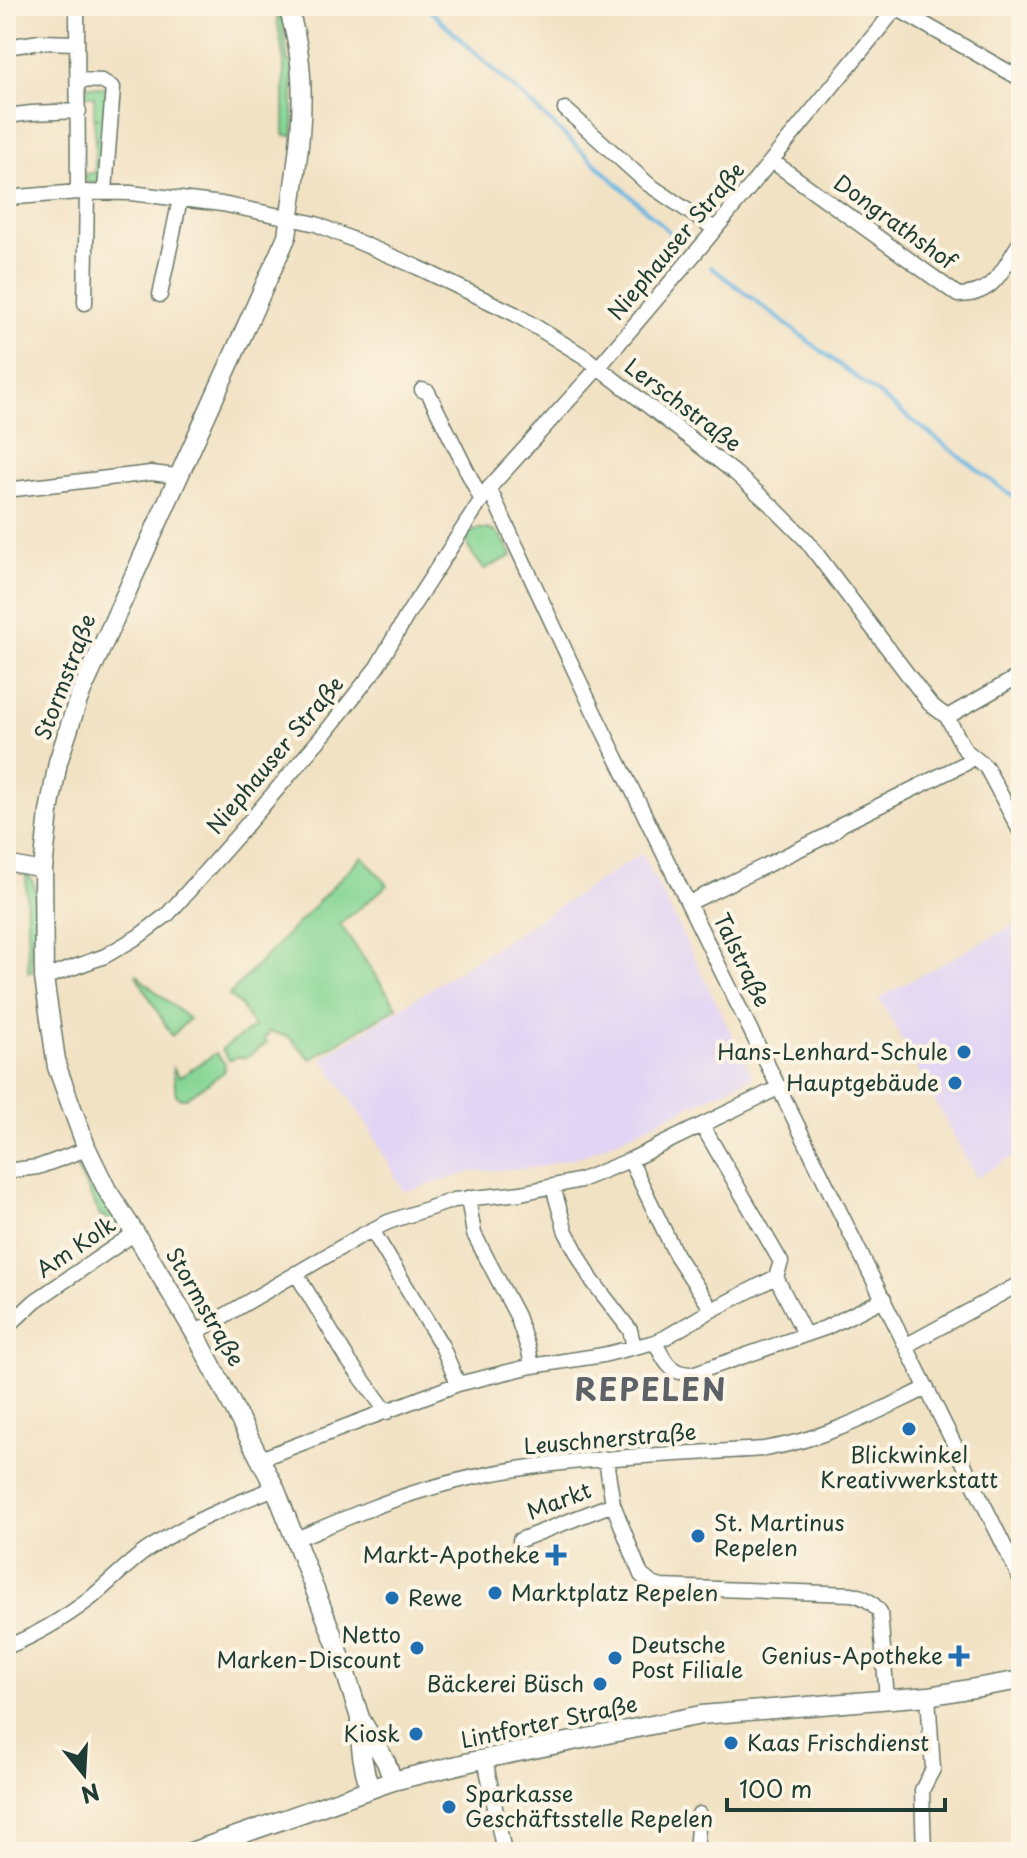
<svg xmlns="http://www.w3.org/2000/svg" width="1027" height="1858" font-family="'Playpen Sans',sans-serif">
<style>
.built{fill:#e1d4f4}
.green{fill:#87d695;stroke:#538a64;stroke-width:2}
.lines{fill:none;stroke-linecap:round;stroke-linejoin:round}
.stream{stroke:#69b6e3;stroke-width:4}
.minor-casing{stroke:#697766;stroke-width:17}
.tertiary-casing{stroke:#697766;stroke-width:21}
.minor{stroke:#fff;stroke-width:14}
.tertiary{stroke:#fff;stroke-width:18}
.poi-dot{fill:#1f6fb2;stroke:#fcf5e5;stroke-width:3}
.labels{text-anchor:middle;stroke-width:8;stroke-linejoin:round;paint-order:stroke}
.street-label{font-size:22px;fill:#1f3d34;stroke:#fcf5e5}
.poi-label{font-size:22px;fill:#1f3d34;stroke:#fcf5e5;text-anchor:end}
.district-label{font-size:30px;font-weight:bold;letter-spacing:2px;fill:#5c6268;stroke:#fcf5e5}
</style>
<rect width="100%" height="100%" fill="#fcf5e5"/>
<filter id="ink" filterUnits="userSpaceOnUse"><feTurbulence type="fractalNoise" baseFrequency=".0125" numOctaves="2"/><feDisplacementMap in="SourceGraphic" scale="16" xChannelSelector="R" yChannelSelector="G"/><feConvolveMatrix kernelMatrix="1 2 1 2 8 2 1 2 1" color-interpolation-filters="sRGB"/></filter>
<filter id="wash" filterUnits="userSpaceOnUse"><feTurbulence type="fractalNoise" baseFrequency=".006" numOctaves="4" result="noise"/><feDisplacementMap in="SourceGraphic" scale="32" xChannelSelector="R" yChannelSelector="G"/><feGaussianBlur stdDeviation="1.8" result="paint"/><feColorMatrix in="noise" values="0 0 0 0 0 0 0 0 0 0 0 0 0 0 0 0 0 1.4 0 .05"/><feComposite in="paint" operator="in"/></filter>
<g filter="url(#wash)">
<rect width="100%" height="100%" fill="#f2e2c4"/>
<!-- built -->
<path class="built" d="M642 853 753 1077 585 1155 539 1167 472 1172 404 1192 368 1126 322 1058Z
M1021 921V1153L976 1177 879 998Z"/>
<!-- green -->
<path class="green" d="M282 17 288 61 292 62 294 136 284 135V63L277 18Z
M87 86 107 88 101 180 94 184 86 181 84 174 95 173V140H100L95 139 94 119 100 118 94 117V96H84Z
M478 529C497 527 505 540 512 556L484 569 469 549 466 535Z
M362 856 388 885 340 924 397 1007 311 1059 289 1037 268 1031V1035L263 1038 267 1043 245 1058 239 1057 229 1060 222 1049 254 1027 240 1005 229 995Z
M26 873C41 887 36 913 37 933L32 934V972H28Z
M137 974 142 980 189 1019 172 1036 136 975Z
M216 1053 225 1064 224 1072 186 1098H180L176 1095 173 1068 180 1077Z
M75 1164 88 1170 115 1219 117 1229 112 1237 107 1227 110 1224 105 1215 101 1217Z"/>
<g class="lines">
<!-- stream -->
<path class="stream" d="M425 6 677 239
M711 267 1021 503"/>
</g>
</g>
<g filter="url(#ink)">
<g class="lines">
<defs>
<path id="minor" d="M77 6 78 192
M896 8 1021 79
M6 47 40 42 77 43
M79 80 102 81 113 88 105 191
M565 109 648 184 715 229
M6 116 32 113 79 111
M772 161 958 295C996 295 1002 269 1021 241
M6 198 78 192 131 193 222 204 290 218 316 224 417 267 515 314 585 357 735 473 771 505 806 540 930 704 947 717 965 750 986 767 1021 833
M160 295 180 199
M85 303 87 192
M422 390 428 392 481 499
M489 488 593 710 1021 1580
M6 490 151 473 177 476
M947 717 1021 675
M6 863 43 870
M689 903 830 834 842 824 966 763 973 757
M44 978 105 956 139 936 168 914 238 835 325 733 377 667 409 612 489 488 598 368 708 238 898 6
M630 1160 676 1255 712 1310
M6 1171 38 1167 87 1149
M553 1187 566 1232 591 1279 630 1330 634 1347
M468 1198 474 1234 517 1316 529 1351 532 1366
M372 1230 442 1346 458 1384
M296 1273 348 1360 387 1412
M776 1277 805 1335
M6 1328 35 1301 135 1233
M195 1333 362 1235 388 1222 454 1200 521 1193 581 1180 630 1160 780 1087
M655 1342C664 1360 669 1374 692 1374L825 1328 884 1299
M907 1345 1021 1283
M260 1459 458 1384 532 1366 603 1355 655 1342 666 1337 712 1310 776 1277 781 1262 702 1125
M606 1460 613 1504 641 1575 652 1584 661 1587 852 1594C865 1597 872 1602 880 1612L887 1700
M296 1539C339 1521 382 1502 427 1489 535 1457 652 1456 764 1449 826 1439 872 1414 927 1388
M520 1540 613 1504
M6 1647C37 1635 65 1618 91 1598 110 1582 127 1564 147 1550 187 1523 231 1505 275 1488
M485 1759 504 1852
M696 1852 699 1814
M924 1852 922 1790 933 1769 928 1696"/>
<path id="tertiary" d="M288 6C292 22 297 38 299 55 307 115 295 176 287 236L78 700 58 762 49 812 43 870 44 978 57 1067 87 1149 107 1190 135 1233 195 1333 275 1488 338 1649 360 1718 386 1762 393 1781
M360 1718C359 1742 362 1765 370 1789
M191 1852 393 1781 474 1761 701 1715 928 1696 1021 1680"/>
</defs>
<!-- minor casing -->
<use href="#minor" class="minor-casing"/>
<!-- tertiary casing -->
<use href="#tertiary" class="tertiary-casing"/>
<!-- minor -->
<use href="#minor" class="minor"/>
<!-- tertiary -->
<use href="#tertiary" class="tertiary"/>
</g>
</g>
<!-- markers -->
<g class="poi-dot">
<circle cx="964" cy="1052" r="8"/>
<circle cx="955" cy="1083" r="8"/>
<circle cx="909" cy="1429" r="8"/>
<circle cx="698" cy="1536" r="8"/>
<path d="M552 1543h8v8h8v8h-8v8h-8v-8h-8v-8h8z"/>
<circle cx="495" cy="1593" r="8"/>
<circle cx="392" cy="1598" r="8"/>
<circle cx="417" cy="1648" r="8"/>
<path d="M955 1644h8v8h8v8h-8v8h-8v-8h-8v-8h8z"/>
<circle cx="615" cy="1658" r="8"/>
<circle cx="600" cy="1684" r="8"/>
<circle cx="416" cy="1734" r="8"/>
<circle cx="731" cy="1743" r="8"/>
<circle cx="449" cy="1807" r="8"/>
</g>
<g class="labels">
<!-- street labels -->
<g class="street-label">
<text transform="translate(895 222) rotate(36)" y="8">Dongrathshof</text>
<text transform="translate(676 241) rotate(-50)" y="8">Niephauser Straße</text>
<text transform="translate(683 405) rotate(37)" y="8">Lerschstraße</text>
<text transform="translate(65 677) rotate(-69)" y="8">Stormstraße</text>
<text transform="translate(275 755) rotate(-50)" y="8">Niephauser Straße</text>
<text transform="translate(742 960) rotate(64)" y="8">Talstraße</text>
<text transform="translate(76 1247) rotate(-34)" y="8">Am Kolk</text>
<text transform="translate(205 1307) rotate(60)" y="8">Stormstraße</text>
<text transform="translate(610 1439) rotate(-5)" y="8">Leuschnerstraße</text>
<text transform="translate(559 1501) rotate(-21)" y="8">Markt</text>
<text transform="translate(549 1722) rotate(-12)" y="8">Lintforter Straße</text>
</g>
<!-- poi labels -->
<g class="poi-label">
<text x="948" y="1060">Hans-Lenhard-Schule</text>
<text x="939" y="1091">Hauptgebäude</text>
<text x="909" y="1463" text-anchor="middle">Blickwinkel<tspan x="909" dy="25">Kreativwerkstatt</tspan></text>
<text x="714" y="1531" text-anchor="start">St. Martinus<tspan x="714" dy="25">Repelen</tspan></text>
<text x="540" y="1563">Markt-Apotheke</text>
<text x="511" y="1601" text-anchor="start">Marktplatz Repelen</text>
<text x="408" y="1606" text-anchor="start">Rewe</text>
<text x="401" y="1643">Netto<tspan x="401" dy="25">Marken-Discount</tspan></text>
<text x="631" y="1653" text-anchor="start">Deutsche<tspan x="631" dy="25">Post Filiale</tspan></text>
<text x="943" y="1664">Genius-Apotheke</text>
<text x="584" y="1692">Bäckerei Büsch</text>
<text x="400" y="1742">Kiosk</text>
<text x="747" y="1751" text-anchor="start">Kaas Frischdienst</text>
<text x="465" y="1802" text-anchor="start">Sparkasse<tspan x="465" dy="25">Geschäftsstelle Repelen</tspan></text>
</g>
<!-- district labels -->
<g class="district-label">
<text x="651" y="1401">REPELEN</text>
</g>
</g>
<!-- margin -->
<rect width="1027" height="1858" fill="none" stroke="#fcf5e5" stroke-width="32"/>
<!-- north arrow -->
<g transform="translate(84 1774) rotate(162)" stroke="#fcf5e5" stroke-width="6" paint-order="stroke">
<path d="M0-6L14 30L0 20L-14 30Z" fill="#1f3d34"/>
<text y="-12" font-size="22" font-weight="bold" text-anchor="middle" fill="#1f3d34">N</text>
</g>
<!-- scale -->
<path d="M727 1798v12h218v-12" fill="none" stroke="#1f3d34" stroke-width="4"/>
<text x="739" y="1798" font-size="24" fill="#1f3d34" stroke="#fcf5e5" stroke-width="6" paint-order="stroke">100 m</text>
</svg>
